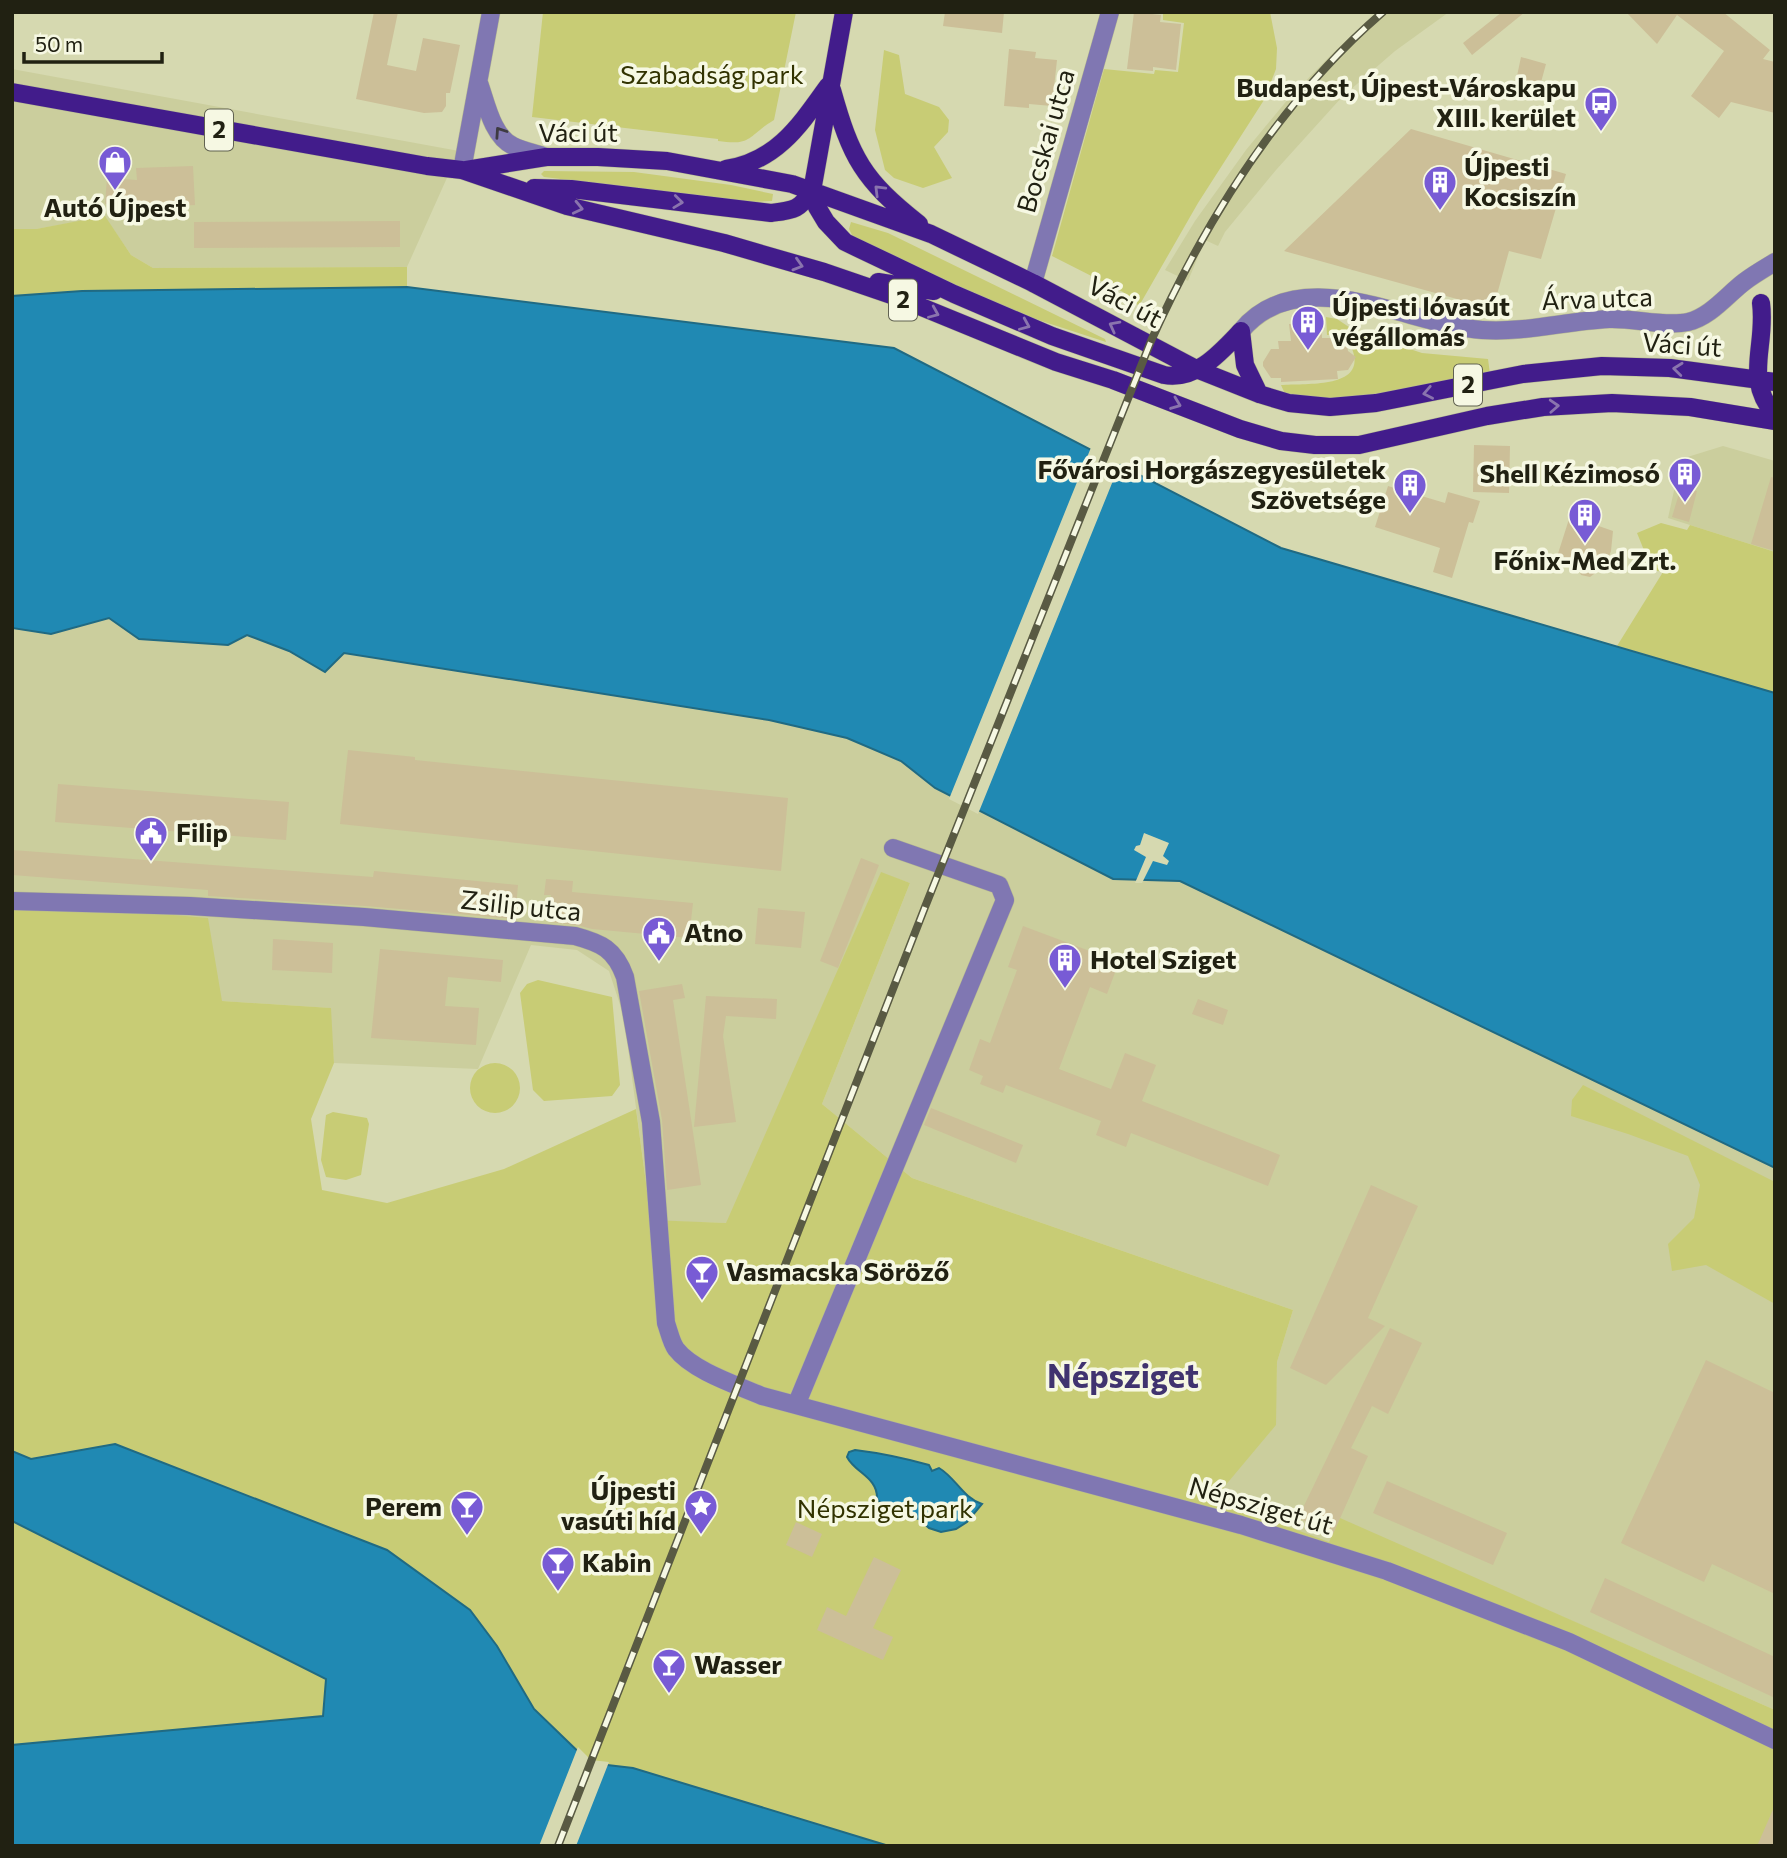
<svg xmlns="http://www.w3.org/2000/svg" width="1787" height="1858" font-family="Commissioner,sans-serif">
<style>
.built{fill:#cbce9d}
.green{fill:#c8cc75}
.water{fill:#2089b3;stroke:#206a83;stroke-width:2}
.pier{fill:#d6d9b0}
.building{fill:#ccbf98}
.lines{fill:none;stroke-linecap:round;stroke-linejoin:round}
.minor-casing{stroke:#b5b894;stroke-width:19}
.major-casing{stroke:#b5b894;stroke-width:19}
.minor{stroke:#8077b2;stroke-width:18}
.major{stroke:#421c8b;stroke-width:18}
.rail-casing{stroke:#595a43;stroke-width:8}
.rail{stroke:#f6f8e3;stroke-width:5;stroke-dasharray:16;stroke-linecap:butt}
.oneway{stroke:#3e3b42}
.oneway2{stroke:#8a74ae}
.labels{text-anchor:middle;stroke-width:7;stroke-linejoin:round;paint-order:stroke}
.shield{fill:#f6f8e3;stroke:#616251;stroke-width:2}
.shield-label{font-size:24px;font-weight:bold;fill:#212112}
.park-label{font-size:26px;fill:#313200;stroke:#f6f8e3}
.poi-label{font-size:26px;font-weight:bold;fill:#212112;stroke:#f6f8e3;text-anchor:start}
.street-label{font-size:26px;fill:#212112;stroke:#f6f8e3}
.district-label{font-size:33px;font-weight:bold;fill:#40336f;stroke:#f6f8e3}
</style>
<rect width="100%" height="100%" fill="#d6d9b0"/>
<!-- built -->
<path class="built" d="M1378 12H1449L1395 51 1342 97 1276 170 1225 232 1218 246 1205 240 1188 281 1165 270 1195 221 1246 150 1289 98 1335 51Z
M12 69 459 151 407 267 153 268 131 255 105 217 36 229H12Z
M1723 446 1775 461V552L1668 518 1681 459Z
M109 618 139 639 228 645 247 635 289 651 325 672 343 653 769 720 847 738 901 761 935 788 1113 879 1180 881 1775 1168V1710L1340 1519 1329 1543 1214 1498 1275 1425 1277 1362 1293 1310 912 1178 822 1104 910 883 881 873 727 1223 651 1221 624 1017 609 971 577 950 531 945 478 1069 334 1063 330 1008 221 1001 12 901V628L51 634Z"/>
<!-- green -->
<path class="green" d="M543 12H796L774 120C747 136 753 146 718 141V139L532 117Z
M1153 12H1270L1277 48 1276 69 1264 100 1198 203 1139 306 1123 292 1052 256 1104 69 1154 74 1155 70 1178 72 1184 23 1163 20V13Z
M884 50 899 55 905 94 939 107 949 120 948 132 934 147 952 178 923 188 894 178 885 170 875 130Z
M544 171 634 172 731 185 773 194 772 201 754 202 544 177 541 174Z
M105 216 131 255 153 268 407 267V287L82 291 12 296V229H36Z
M851 222 888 233 1105 339 1106 342 1011 311 853 237 849 229Z
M1326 317 1337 319 1355 331 1422 353 1488 359 1490 374 1415 390 1331 400 1286 396 1281 385C1309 383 1372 389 1350 344H1339L1336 334 1327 335Z
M1661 523 1687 530 1690 525 1775 552V693L1617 646 1663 572 1652 570 1637 533Z
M881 872 910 883 822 1104 912 1178 1293 1310 1277 1362 1276 1425 1214 1499 1329 1542 1340 1518 1775 1710V1846H889L633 1768 590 1763 534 1709 497 1646 470 1610 115 1444 31 1460 12 1451V901L208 918 222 1001 331 1008 334 1063 311 1119 322 1190 387 1203 504 1169 636 1109 651 1220 726 1223Z
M538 980 612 997 620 1085 612 1096 544 1101 533 1090 520 993 527 984Z
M470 1088a25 25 0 1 1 50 0a25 25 0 1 1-50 0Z
M1583 1085 1775 1182V1304L1706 1265 1672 1271 1668 1244 1694 1218 1700 1185 1688 1156 1628 1134 1571 1116 1572 1100Z
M333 1112 367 1118 369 1124 361 1175 346 1180 326 1177 321 1160 326 1115Z
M12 1521 326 1679 322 1717 12 1745Z"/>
<!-- water -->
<path class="water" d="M407 287 894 348 1281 548 1775 693V1168L1180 881 1113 879 935 788 901 761 847 738 769 720 344 653 325 672 289 651 247 635 228 645 139 639 109 618 51 634 12 628V296L82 291Z
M115 1444 387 1550 470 1610 497 1646 534 1709 590 1763 633 1768 889 1846H12V1745L323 1716 326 1679 12 1521V1451L31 1459Z
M855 1450C880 1453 904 1458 929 1465L932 1471 939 1468C956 1478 962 1497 982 1504L967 1522 956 1529 941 1532 929 1528 919 1519 891 1513 877 1499C878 1477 855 1473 847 1457L849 1452Z"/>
<!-- pier -->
<path class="pier" d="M1092 445 1121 461 978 814 949 799Z
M1144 833 1169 843 1163 856 1169 861 1167 865 1153 861 1142 883H1135L1146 857 1134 850 1136 846 1140 845Z
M578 1747 591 1760 609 1762 576 1846H539Z"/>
<!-- building -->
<path class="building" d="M374 12H398L387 65 416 71 423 38 460 45 450 93H446V106L442 112 424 113 356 99Z
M945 12H1004L1002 33 943 26Z
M1134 12 1161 15 1160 22 1181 24 1176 70 1153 67V71L1127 69Z
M1502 12H1525L1472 55 1463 43Z
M1626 12H1723L1770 50 1763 59 1775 62V113L1731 102 1719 118 1691 96 1724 51 1677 15 1657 44Z
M1009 49 1036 52 1035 58 1057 60 1052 106 1029 104V108L1004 106Z
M1521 57 1546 64 1537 97 1514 90Z
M1411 129 1566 174 1541 259 1509 251 1493 309 1284 251Z
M193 166 195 205 144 207 105 204 107 178 137 180 136 168Z
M400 221V247L194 248V222Z
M1321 322 1322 338H1334L1335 347 1347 346 1348 351 1356 357 1348 370 1337 371 1338 379 1281 382V378H1271L1263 366V362L1271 349H1279L1278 341H1291L1289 324Z
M1474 445 1510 446 1509 493 1473 492Z
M1771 477 1775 478V551L1751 544Z
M1388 486 1445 503 1448 492 1480 501 1473 523 1469 522 1452 578 1433 572 1440 548 1375 527Z
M1681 487 1697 491 1689 522 1672 517Z
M1570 516 1613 531 1611 551 1604 570H1602L1601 572 1598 571 1590 577 1581 575 1579 570 1555 563Z
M348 750 415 757V760L788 798 781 871 340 824Z
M58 784 289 802 286 840 55 822Z
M12 850 373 877 374 871 518 885 515 919 365 906 208 896V890L12 875Z
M861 858 879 865 838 968 820 961Z
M546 879 573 881 572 892 693 903 689 938 592 929 576 925 549 922 551 895H544Z
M758 908 805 912 801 948 755 944Z
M1023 926 1119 962 1107 994 1090 987 1059 1069 1111 1089 1125 1053 1156 1065 1142 1101 1280 1155 1268 1186 1131 1133 1126 1147 1096 1135 1101 1121 1006 1085 1003 1093 980 1084 983 1076 969 1070 980 1039 990 1043 1017 970 1008 967Z
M273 939 333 943 332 973 272 970Z
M380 949 503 960 501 982 448 977 445 1006 479 1008 476 1045 371 1038Z
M682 984 685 998 673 1000 701 1185 667 1190 662 1120 639 991Z
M706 996 777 999 776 1019 726 1016 723 1036 736 1122 694 1127Z
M1198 999 1228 1010 1223 1025 1192 1014Z
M931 1108 1023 1145 1016 1163 924 1125Z
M1371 1185 1418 1206 1368 1318 1385 1326 1326 1385 1290 1368Z
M1390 1328 1422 1343 1388 1414 1372 1406 1351 1448 1368 1456 1333 1534 1298 1518Z
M1706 1360 1775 1393V1594L1712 1564 1704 1582 1621 1543Z
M1387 1481 1507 1533 1493 1565 1373 1513Z
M796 1522 822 1534 812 1557 786 1545Z
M874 1557 901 1570 873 1628 893 1637 883 1660 817 1630 827 1607 846 1616Z
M1605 1578 1775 1657V1698L1590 1612Z
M1775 1805V1846H1757Z"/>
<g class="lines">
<defs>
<path id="minor" d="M479 83C486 102 492 136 513 146 523 151 535 153 546 157
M462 170 491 12
M1033 283 1110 12
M1241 331C1300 259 1409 325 1482 330 1525 333 1566 321 1609 319 1634 318 1665 327 1688 322 1710 317 1727 295 1744 282 1753 275 1765 268 1775 262
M12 901 190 906 364 917 575 936C601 943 615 949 625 977L651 1122 666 1323C669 1331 671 1342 676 1349 693 1371 737 1385 762 1396L1241 1525 1387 1571 1569 1642 1775 1740
M797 1403 1005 900 999 885 893 848"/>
<path id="major" d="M832 90C851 158 863 180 919 224
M12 92 427 166 462 170 567 206 724 243 824 272 897 297 1056 362 1113 380 1240 429 1281 441 1315 445H1359L1487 416 1543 407 1612 403 1690 407 1775 421
M726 169C777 161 800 125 828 86
M466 170 546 157H598L667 161 792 184 931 234 1033 283 1196 369 1259 394 1289 403 1330 407 1376 403 1523 374 1602 366 1670 368 1775 382
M534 188 571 189 771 213C794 210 799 210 812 191L844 12
M812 191 817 207 826 222 845 242 954 294 1052 336 1164 375C1196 381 1221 352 1241 331
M878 282 934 291
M1761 303C1767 346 1743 379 1775 415
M1241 331 1245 365 1259 394"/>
</defs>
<!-- minor casing -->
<use href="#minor" class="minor-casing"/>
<!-- major casing -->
<use href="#major" class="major-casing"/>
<!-- minor -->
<use href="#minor" class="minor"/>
<!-- major -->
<use href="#major" class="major"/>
<defs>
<path id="rail" d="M558 1846 925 907 1151 341C1206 219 1280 101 1383 12"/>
</defs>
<!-- rail casing -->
<use href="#rail" class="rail-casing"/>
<!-- rail -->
<use href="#rail" class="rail"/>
</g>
<!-- one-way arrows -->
<defs><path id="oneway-chevron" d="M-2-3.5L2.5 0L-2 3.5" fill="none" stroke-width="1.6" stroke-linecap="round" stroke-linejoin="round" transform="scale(1.75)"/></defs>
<use class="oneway" href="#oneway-chevron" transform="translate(500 132) rotate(-124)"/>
<g class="oneway2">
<use href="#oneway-chevron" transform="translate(879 190) rotate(-135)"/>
<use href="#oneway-chevron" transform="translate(678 202) rotate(7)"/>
<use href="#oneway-chevron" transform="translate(578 208) rotate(13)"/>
<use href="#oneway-chevron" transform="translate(798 265) rotate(17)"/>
<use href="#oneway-chevron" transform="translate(934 313) rotate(23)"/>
<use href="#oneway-chevron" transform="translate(1025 325) rotate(23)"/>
<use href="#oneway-chevron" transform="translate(1114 326) rotate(-152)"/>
<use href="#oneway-chevron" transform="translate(1678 369) rotate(-174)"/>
<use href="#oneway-chevron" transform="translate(1428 393) rotate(169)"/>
<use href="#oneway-chevron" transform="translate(1176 404) rotate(21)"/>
<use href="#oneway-chevron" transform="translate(1554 406) rotate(-3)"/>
</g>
<!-- icons -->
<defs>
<symbol id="bus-pin" viewBox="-11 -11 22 30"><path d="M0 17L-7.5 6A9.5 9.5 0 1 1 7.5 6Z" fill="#785bd5" stroke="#f6f8e3"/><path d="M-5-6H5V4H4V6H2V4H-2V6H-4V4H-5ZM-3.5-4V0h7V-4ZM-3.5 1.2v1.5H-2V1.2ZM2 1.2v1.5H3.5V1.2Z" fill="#fff"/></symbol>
<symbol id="shop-pin" viewBox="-11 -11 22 30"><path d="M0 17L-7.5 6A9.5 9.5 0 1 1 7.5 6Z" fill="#785bd5" stroke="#f6f8e3"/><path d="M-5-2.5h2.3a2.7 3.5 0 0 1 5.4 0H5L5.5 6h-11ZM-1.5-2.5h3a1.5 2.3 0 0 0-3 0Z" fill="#fff"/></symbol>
<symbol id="building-pin" viewBox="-11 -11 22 30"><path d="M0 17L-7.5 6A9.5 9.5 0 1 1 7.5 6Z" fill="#785bd5" stroke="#f6f8e3"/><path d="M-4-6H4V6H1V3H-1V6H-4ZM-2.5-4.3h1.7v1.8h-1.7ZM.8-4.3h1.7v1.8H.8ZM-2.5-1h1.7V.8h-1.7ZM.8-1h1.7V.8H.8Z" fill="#fff"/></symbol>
<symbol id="civic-pin" viewBox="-11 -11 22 30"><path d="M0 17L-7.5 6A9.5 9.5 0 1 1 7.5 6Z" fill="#785bd5" stroke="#f6f8e3"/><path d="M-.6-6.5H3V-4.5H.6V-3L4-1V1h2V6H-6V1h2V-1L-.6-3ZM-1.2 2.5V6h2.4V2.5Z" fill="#fff"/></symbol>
<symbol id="bar-pin" viewBox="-11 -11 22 30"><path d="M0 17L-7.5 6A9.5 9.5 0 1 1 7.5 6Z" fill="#785bd5" stroke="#f6f8e3"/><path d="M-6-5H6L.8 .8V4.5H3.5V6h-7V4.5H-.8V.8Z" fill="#fff"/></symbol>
<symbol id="sight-pin" viewBox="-11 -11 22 30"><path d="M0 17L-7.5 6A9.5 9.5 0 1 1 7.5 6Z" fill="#785bd5" stroke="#f6f8e3"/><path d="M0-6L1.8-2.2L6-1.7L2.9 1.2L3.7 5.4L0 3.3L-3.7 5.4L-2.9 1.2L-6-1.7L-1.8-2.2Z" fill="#fff"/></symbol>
</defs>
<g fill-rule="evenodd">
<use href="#bus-pin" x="1582" y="84" width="38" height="52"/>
<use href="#shop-pin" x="96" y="143" width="38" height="52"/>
<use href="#building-pin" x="1421" y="163" width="38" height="52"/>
<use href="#building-pin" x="1289" y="303" width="38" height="52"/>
<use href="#building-pin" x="1666" y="455" width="38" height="52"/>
<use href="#building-pin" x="1391" y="466" width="38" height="52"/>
<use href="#building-pin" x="1566" y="496" width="38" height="52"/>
<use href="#civic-pin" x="132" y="814" width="38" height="52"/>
<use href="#civic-pin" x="640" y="914" width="38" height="52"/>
<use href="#building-pin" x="1046" y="941" width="38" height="52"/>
<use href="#bar-pin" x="683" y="1253" width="38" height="52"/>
<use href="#sight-pin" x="682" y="1487" width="38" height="52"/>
<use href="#bar-pin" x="448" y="1488" width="38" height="52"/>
<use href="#bar-pin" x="539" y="1544" width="38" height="52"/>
<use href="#bar-pin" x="650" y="1646" width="38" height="52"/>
</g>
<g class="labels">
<!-- shield labels -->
<g class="shield">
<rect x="205" y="109.5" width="28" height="41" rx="5"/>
<rect x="889" y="279.5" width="28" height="41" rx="5"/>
<rect x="1454" y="364.5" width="28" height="41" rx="5"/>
</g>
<g class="shield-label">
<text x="219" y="138">2</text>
<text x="903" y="308">2</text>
<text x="1468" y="393">2</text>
</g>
<!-- park labels -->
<g class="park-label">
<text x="712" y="84">Szabadság park</text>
<text x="885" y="1518">Népsziget park</text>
</g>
<!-- poi labels -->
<g class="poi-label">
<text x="1576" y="97" text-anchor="end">Budapest, Újpest-Városkapu<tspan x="1576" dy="30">XIII. kerület</tspan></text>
<text x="1464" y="176">Újpesti<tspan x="1464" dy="30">Kocsiszín</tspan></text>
<text x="115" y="217" text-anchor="middle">Autó Újpest</text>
<text x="1332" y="316">Újpesti lóvasút<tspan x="1332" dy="30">végállomás</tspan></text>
<text x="1386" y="479" text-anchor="end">Fővárosi Horgászegyesületek<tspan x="1386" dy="30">Szövetsége</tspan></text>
<text x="1660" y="483" text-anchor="end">Shell Kézimosó</text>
<text x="1585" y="570" text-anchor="middle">Főnix-Med Zrt.</text>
<text x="176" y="842">Filip</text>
<text x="684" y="942">Atno</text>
<text x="1090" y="969">Hotel Sziget</text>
<text x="726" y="1281">Vasmacska Söröző</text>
<text x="676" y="1500" text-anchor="end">Újpesti<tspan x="676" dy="30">vasúti híd</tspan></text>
<text x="442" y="1516" text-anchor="end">Perem</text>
<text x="582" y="1572">Kabin</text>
<text x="694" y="1674">Wasser</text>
</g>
<!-- street labels -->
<g class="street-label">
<text x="578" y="142">Váci út</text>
<text transform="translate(1046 141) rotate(-74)" y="9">Bocskai utca</text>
<text transform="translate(1597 299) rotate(-2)" y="9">Árva utca</text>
<text transform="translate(1125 302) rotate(28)" y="9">Váci út</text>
<text transform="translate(1682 345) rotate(4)" y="9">Váci út</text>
<text transform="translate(521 906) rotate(6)" y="9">Zsilip utca</text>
<text transform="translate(1261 1506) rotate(16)" y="9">Népsziget út</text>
</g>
<!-- district labels -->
<g class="district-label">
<text x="1123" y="1388">Népsziget</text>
</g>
</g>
<!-- border -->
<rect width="1787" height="1858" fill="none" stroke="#212112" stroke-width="28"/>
<!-- scale -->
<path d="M24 52v10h138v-10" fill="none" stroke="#212112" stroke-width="3.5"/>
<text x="35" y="52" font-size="21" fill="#212112" stroke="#f6f8e3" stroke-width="5" paint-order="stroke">50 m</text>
</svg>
